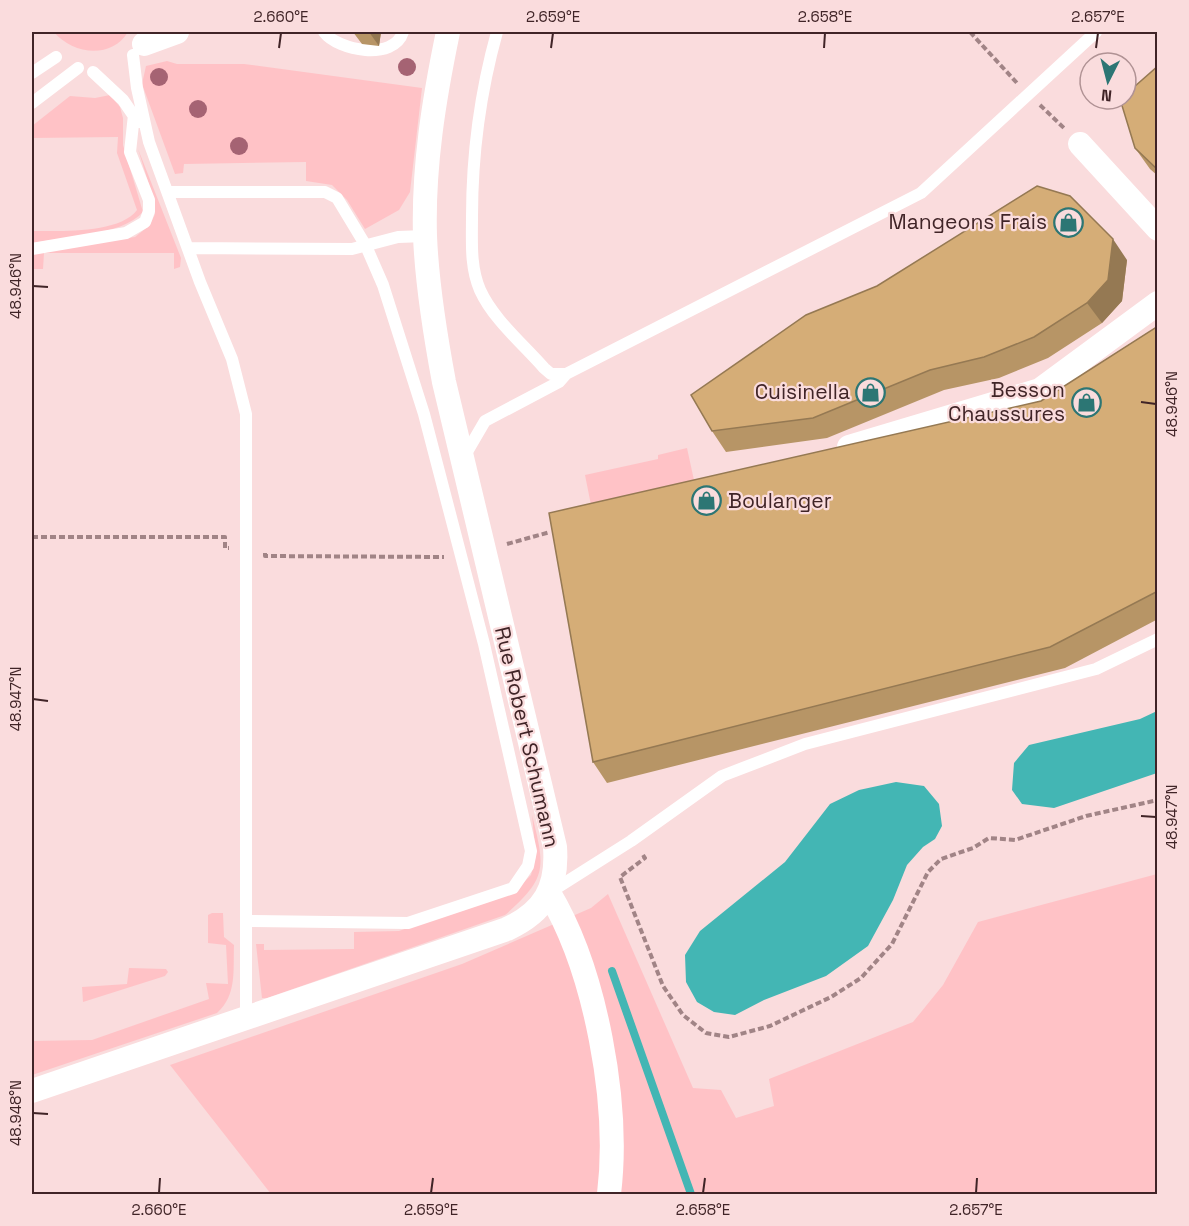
<svg xmlns="http://www.w3.org/2000/svg" width="1189" height="1226" font-family="'Space Grotesk',sans-serif">
<style>
.green{fill:#ffc2c6}
.water{fill:#43b6b4}
.lines{fill:none;stroke-linecap:round;stroke-linejoin:round}
.stream{stroke:#43b6b4;stroke-width:8}
.path{stroke:#a18486;stroke-width:4;stroke-dasharray:6 3;stroke-linecap:butt}
.lane{stroke:#fff;stroke-width:12}
.street{stroke:#fff;stroke-width:24}
.tree{fill:#a56373}
.wall{fill:#b79566}
.shaded-wall{fill:#957953}
.building{fill:#d5ad77;stroke:#957953;stroke-width:1.5}
.ticks{fill:none;stroke:#402427;stroke-width:2}
.labels{text-anchor:middle;stroke-width:4.5;stroke-linejoin:round;paint-order:stroke}
.poi-label{font-size:21px;fill:#402427;stroke:#fadcdd;text-anchor:end}
.street-label{font-size:21px;fill:#402427;stroke:#fadcdd}
.neatline{fill:none;stroke:#402427;stroke-width:2}
.ticks-label{font-size:15px;text-anchor:middle;fill:#402427}
</style>
<rect width="100%" height="100%" fill="#fadcdd"/>
<!-- green -->
<path class="green" d="M54 32H128C111 60 72 54 54 32Z
M167 61 177 64H244L422 88 410 192 399 210 365 229 347 200 332 185 306 181V162L184 164 183 173 175 174 142 84 146 66Z
M110 95 120 107 123 118V145L143 212C121 236 64 237 32 243V231C59 231 119 234 137 210L117 153 118 137 32 138V126L70 96 95 98Z
M138 149 181 258 180 267 174 269V253H44L43 269H32V253L135 237 150 225 155 214 154 201Z
M687 448 697 494 594 520 585 475 658 459V455Z
M532 815C545 867 548 878 505 915L267 998H262L256 944H264V950L354 949V932L399 931 516 890 531 875 536 856Z
M1157 874V1194H271L170 1065 462 964 591 908 608 894 693 1088 721 1090 736 1118 774 1106 769 1079 913 1022 943 985 978 922Z
M212 913H223L224 937 234 945C233 971 237 995 217 1013L32 1075V1041L92 1040 209 999 206 983 228 984 226 945 208 943V915Z
M129 968 166 969 168 972 165 976 83 1002 82 987 127 984Z"/>
<!-- water -->
<path class="water" d="M1157 711V773L1054 808 1022 804 1012 790 1014 763 1029 745 1140 719Z
M896 782 924 786 939 804 942 826 935 839 923 847 907 865 893 900 868 946 826 976 764 1000 735 1015 714 1012 697 1002 686 982 685 955 700 931 785 862 830 804 859 790Z"/>
<g class="lines">
<!-- stream -->
<path class="stream" d="M612 971 691 1194"/>
<!-- path -->
<path class="path" d="M970 32 1017 83
M1040 105 1065 129
M32 537H225V548H229
M507 544 550 532
M265 553V556L444 557
M643 855 645 858 620 877 663 986 683 1015 706 1033 729 1037 770 1026 831 997 861 978 892 944 928 872 941 859 973 848 989 838 1015 840 1086 816 1158 800"/>
<!-- lane -->
<path class="lane" d="M324 32C338 51 394 61 403 32
M497 32C480 93 472 153 472 217 472 241 470 267 480 290 493 319 523 344 544 368L551 374H566
M133 55 137 88 149 142 200 282 232 359 246 414V1019
M93 72 123 100 138 122
M32 73 56 57
M32 103 78 68
M169 192H325L337 198 366 246 383 285 424 414 484 644 531 851 528 866 513 888 408 923 246 921
M189 248 352 249 398 237 425 236
M32 249 126 233 145 222 149 211V200L130 152 134 115
M464 457 485 421 559 382 566 374 921 193 1096 32
M552 891 631 841 722 776 805 744 1096 669 1158 639"/>
<!-- street -->
<path class="street" d="M144 44 177 32
M1080 144 1158 229
M849 447 1040 390 1158 303
M549 893C596 971 620 1104 609 1194
M32 1091 507 929C544 912 558 888 555 847L444 382C435 334 427 285 425 236 423 167 434 99 448 32"/>
</g>
<!-- trees -->
<g class="tree">
<circle cx="407" cy="67" r="9"/>
<circle cx="159" cy="77" r="9"/>
<circle cx="198" cy="109" r="9"/>
<circle cx="239" cy="146" r="9"/>
</g>
<!-- wall -->
<path class="wall" d="M353 32H395L394 33 381 32 379 46 362 44Z
M1158 66V176L1150 169 1135 148Z
M1127 260 1122 301 1102 323 1048 358 999 378 944 390 827 438 726 452 712 431Z
M1158 326V619L1065 668 607 783 593 762 1041 401Z"/>
<!-- shaded-wall -->
<path class="shaded-wall" d="M369 32H381L379 46Z
M1113 239 1127 260 1122 301 1102 323 1087 303Z"/>
<!-- building -->
<path class="building" d="M1158 66V170L1135 148 1120 99H1126V94Z
M1037 186 1070 196 1113 239 1108 280 1087 303 1034 337 984 357 930 370 813 418 712 431 691 395 806 315 877 286Z
M1158 326V591L1050 647 593 762 549 513 1041 401Z"/>
<!-- ticks -->
<path class="ticks" d="M279 48 281 33M551 48 553 33M824 48 825 33M1096 48 1098 33M33 286 48 287M1141 402 1156 404M33 699 48 701M1141 816 1156 817M33 1113 48 1114M159 1193 160 1178M431 1193 433 1178M703 1193 705 1178M976 1193 977 1178"/>
<!-- icons -->
<defs>
<symbol id="shop-ring" viewBox="-11 -11 22 22"><circle r="9.5" fill="#fadcdd" stroke="#2c7674" stroke-width="1.5"/><path d="M-5-2.5h2.3a2.7 3.5 0 0 1 5.4 0H5L5.5 6h-11ZM-1.5-2.5h3a1.5 2.3 0 0 0-3 0Z" fill="#2c7674"/></symbol>
</defs>
<g fill-rule="evenodd">
<use href="#shop-ring" x="1052" y="206" width="33" height="33"/>
<use href="#shop-ring" x="854" y="376" width="33" height="33"/>
<use href="#shop-ring" x="1070" y="386" width="33" height="33"/>
<use href="#shop-ring" x="690" y="484" width="33" height="33"/>
</g>
<g class="labels">
<!-- poi labels -->
<g class="poi-label">
<text x="1047" y="229">Mangeons Frais</text>
<text x="1065" y="397">Besson<tspan x="1065" dy="24">Chaussures</tspan></text>
<text x="850" y="399">Cuisinella</text>
<text x="728" y="508" text-anchor="start">Boulanger</text>
</g>
<!-- street labels -->
<g class="street-label">
<text transform="translate(527 737) rotate(77)" y="7">Rue Robert Schumann</text>
</g>
</g>
<!-- border -->
<rect width="1189" height="1226" fill="none" stroke="#fadcdd" stroke-width="66"/>
<!-- north arrow -->
<g transform="translate(1108 81) rotate(186)"><circle r="28" fill="#fadcdd" stroke="#b09294" stroke-width="1.5"/>
<path d="M0-4.5L10 22L0 15L-10 22Z" fill="#2c7674"/>
<text y="-9" font-size="16" font-weight="bold" text-anchor="middle" fill="#402427">N</text>
</g>
<rect x="33" y="33" width="1123" height="1160" class="neatline"/>
<g class="ticks-label">
<text x="281" y="22">2.660°E</text>
<text x="553" y="22">2.659°E</text>
<text x="825" y="22">2.658°E</text>
<text x="1098" y="22">2.657°E</text>
<text transform="translate(16 286) rotate(-90)" y="5">48.946°N</text>
<text transform="translate(1172 404) rotate(-90)" y="5">48.946°N</text>
<text transform="translate(16 699) rotate(-90)" y="5">48.947°N</text>
<text transform="translate(1172 817) rotate(-90)" y="5">48.947°N</text>
<text transform="translate(16 1113) rotate(-90)" y="5">48.948°N</text>
<text x="159" y="1215">2.660°E</text>
<text x="431" y="1215">2.659°E</text>
<text x="703" y="1215">2.658°E</text>
<text x="976" y="1215">2.657°E</text>
</g>
</svg>
